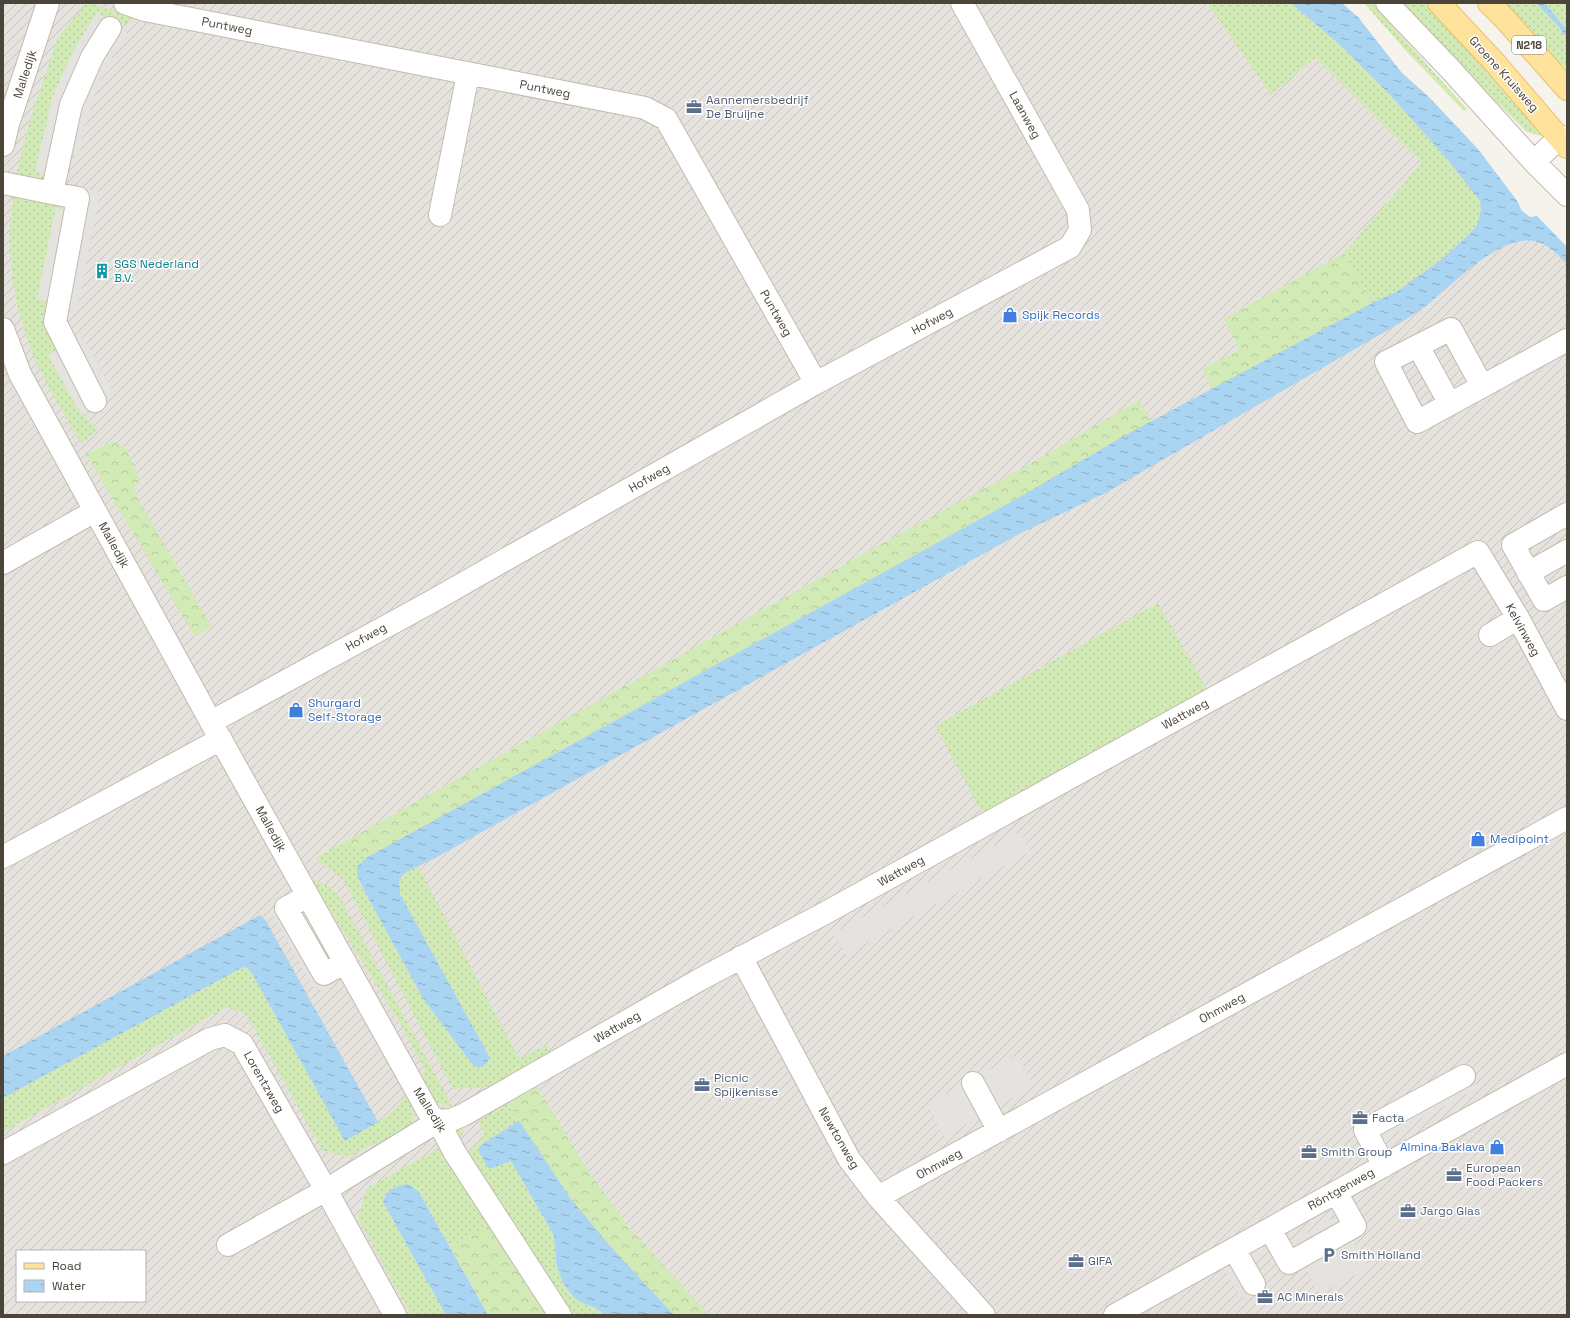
<svg xmlns="http://www.w3.org/2000/svg" width="1570" height="1318" font-family="'Space Grotesk',sans-serif">
<style>
.industrial{fill:url(#industrial-furrows);fill-rule:evenodd}
.grass{fill:url(#grass-dots)}
.forest{fill:url(#forest-crowns)}
.parking{fill:#e5e3e0}
.water{fill:url(#water-ripples)}
.lines{fill:none;stroke-linecap:round;stroke-linejoin:round}
.minor-casing{stroke:#c2bbae;stroke-width:24}
.major-casing{stroke:#e6c16a;stroke-width:24}
.minor{stroke:#fff;stroke-width:22}
.major{stroke:#ffe39c;stroke-width:22}
.labels{text-anchor:middle;stroke-width:3;stroke-linejoin:round;paint-order:stroke}
.shield{fill:#fff;stroke:#817c74;stroke-width:1}
.shield-label{font-size:11px;font-weight:bold;fill:#4b4439}
.street-label{font-size:12px;fill:#4b4439;stroke:#fff}
.service-label{font-size:12px;fill:#4e5e75;stroke:#fff;text-anchor:start}
.culture-label{font-size:12px;fill:#0d838f;stroke:#fff;text-anchor:start}
.shop-label{font-size:12px;fill:#366cbe;stroke:#fff;text-anchor:start}
</style>
<defs>
<pattern id="industrial-furrows" width="10" height="10" patternUnits="userSpaceOnUse"><rect width="10" height="10" fill="#e6e2dd"/><path d="M-1 1l2-2M0 10L10 0M9 11l2-2" fill="none" stroke="#c7c3be"/></pattern>
<pattern id="grass-dots" width="8" height="8" patternUnits="userSpaceOnUse"><rect width="8" height="8" fill="#d2eab5"/><path d="M2 2h.1M6 6h.1" fill="none" stroke="#b6ca9c" stroke-width="1.8" stroke-linecap="round"/></pattern>
<pattern id="forest-crowns" width="20" height="18" patternUnits="userSpaceOnUse"><rect width="20" height="18" fill="#d2eab5"/><path d="M2 6a3 3 0 1 1 6 0M12 15a3 3 0 1 1 6 0" fill="none" stroke="#b6ca9c"/></pattern>
<pattern id="water-ripples" width="26" height="14" patternUnits="userSpaceOnUse"><rect width="26" height="14" fill="#a9d4f2"/><path d="M2 4q2-2 4 0t4 0M15 11q2-2 4 0t4 0" fill="none" stroke="#8caec5"/></pattern>
</defs>
<rect width="100%" height="100%" fill="#f6f3ec"/>
<!-- industrial -->
<path class="industrial" d="M3 3H1310L1567 261V1315H651L508 1140 402 1200 466 1315H3ZM17 1251H145V1301H17Z"/>
<!-- grass -->
<path class="grass" d="M86 3H90L137 18 118 27 96 12 35 172 48 175 47 178 43 180 16 176 30 120 56 43C62 27 77 18 86 3Z
M1207 3H1291L1340 45 1390 95 1448 160 1480 201 1481 210 1479 219 1476 227 1464 239 1442 259 1420 275 1396 292 1373 303 1344 253 1422 162 1315 58 1271 95Z
M1364 3H1372L1467 109 1464 111 1407 52Z
M1398 3H1425L1479 58 1546 137 1527 132 1489 95 1419 20Z
M1501 3H1536L1558 26 1567 39V68L1559 63Z
M1545 3H1567V30Z
M14 191 70 202 68 211 56 208 38 298 49 302 59 350 48 355 80 412 98 430 81 443C66 417 49 391 37 363 19 324 9 277 10 233 10 219 12 205 14 191Z
M1158 603 1206 688 1204 693 987 813 980 809 935 726Z
M344 842 359 851 366 858 357 867V875L365 892 424 1000 473 1065 479 1067 490 1058 400 894C398 876 403 874 418 866L519 1059 548 1044V1055L497 1086 453 1089 343 879 318 861 316 858Z
M311 879 332 888 341 899 452 1106C436 1108 429 1092 421 1080L425 1069 399 1021Z
M243 967H247L253 975 316 1089 378 1122C395 1111 399 1107 408 1089L414 1100 413 1130 377 1152 373 1144 349 1157 323 1151 246 1014 226 1007 3 1132V1098Z
M508 1102 518 1121 481 1145 509 1162 511 1161 553 1234C556 1244 555 1252 556 1262 558 1275 566 1290 576 1299 585 1306 597 1306 605 1315H565L469 1155V1152L482 1140 483 1131 478 1120Z
M463 1125 464 1132 455 1146 448 1133Z
M445 1145 494 1223 450 1247 419 1192 385 1194 383 1203 446 1315H411L358 1218 367 1188Z"/>
<!-- forest -->
<path class="forest" d="M1344 253 1373 303 1212 389 1202 369 1239 350 1224 319Z
M1139 400 1151 422 1122 437 1020 497 366 858 359 851 344 842 892 538 1021 469Z
M114 441 126 449 141 481 134 487 137 497 212 627 195 637 86 454Z
M536 1085 585 1166 626 1224 709 1315H674L611 1247 570 1198 520 1122 518 1121 508 1102Z
M494 1223 552 1315H488L450 1247Z"/>
<!-- parking -->
<path class="parking" d="M97 12 128 34 113 56 99 82 84 126 78 156 67 153 61 178 35 172 52 98 72 53Z
M73 187 100 192 77 311 64 308 37 298 56 208 68 211Z
M83 338 113 392 80 412 48 355Z
M1020 832 1031 851 846 954 834 933Z
M296 897 341 978 316 992 270 911Z
M1017 1055 1033 1086 944 1136 927 1104Z
M1463 1063 1477 1088 1379 1142 1365 1117 1404 1096V1098L1414 1091Z
M1339 1215 1368 1268 1320 1294 1291 1242Z
M1261 1244 1266 1254 1251 1262 1263 1285 1241 1298 1222 1265Z"/>
<!-- water -->
<path class="water" d="M1291 3H1342L1358 17 1402 73 1428 96 1478 149 1518 202 1521 210 1530 217 1537 216 1567 247V265C1561 257 1551 247 1541 243 1505 228 1454 284 1427 305 1408 319 1388 330 1367 342L1107 492 1019 534 435 858 405 873 399 880 400 894 490 1058 486 1064 479 1068 473 1065 424 1000 365 892 357 875V867L366 858 1020 497 1122 437 1374 302 1396 292 1420 275 1442 259 1464 239 1476 227 1479 219 1481 210 1480 201 1448 160 1390 95 1340 45Z
M1536 3H1545L1567 30V39L1558 26Z
M260 915 266 921 378 1122 345 1141 253 975 247 968 243 967 3 1098V1056Z
M518 1121 520 1122 570 1198 611 1247 674 1315H605C597 1306 585 1306 576 1299 566 1290 558 1275 556 1262 555 1252 556 1244 553 1234L511 1161 489 1169 479 1152V1148L481 1145Z
M408 1184 419 1192 488 1315H446L383 1202C387 1189 395 1186 408 1184Z"/>
<g class="lines">
<defs>
<path id="minor" d="M125 3 145 10 645 108 666 119 816 383
M1387 3 1451 70 1534 162 1567 195
M3 145 8 124 48 3
M1534 162 1559 138 1567 137
M3 183 52 193 71 105 92 57 110 28
M52 193 78 198 55 322 95 401
M440 215 468 74
M3 329 20 374 211 722 430 1115 438 1121 455 1153 560 1315
M1418 346 1450 404
M1482 386 1451 329 1386 362 1417 422C1467 395 1517 367 1567 340
M1567 514 1513 545 1544 600 1567 587
M3 563 95 511
M1528 573 1567 551
M1490 635 1518 618
M211 722 429 603 816 383 1070 247 1080 230 1078 210 962 3
M3 857 221 739
M308 896 286 908 324 974 345 962
M741 957 849 1159 878 1197 984 1315
M973 1083 999 1131
M3 1153 210 1039 225 1035 242 1044 326 1190 395 1315
M1384 1166 1365 1130 1464 1076
M878 1197 1567 818
M1270 1229 1289 1263 1355 1226 1336 1192
M228 1245 326 1190 438 1121 451 1120 463 1115 699 980 827 912 1478 552 1518 618 1567 709
M1234 1249 1254 1284
M1115 1315 1567 1064"/>
<path id="major" d="M1439 3 1495 63 1567 147
M1489 3 1506 20 1567 89"/>
</defs>
<!-- minor casing -->
<use href="#minor" class="minor-casing"/>
<!-- major casing -->
<use href="#major" class="major-casing"/>
<!-- minor -->
<use href="#minor" class="minor"/>
<!-- major -->
<use href="#major" class="major"/>
</g>
<!-- icons -->
<defs>
<symbol id="office-bare" viewBox="-9 -9 18 18"><path d="M-6-3h4V-5.5h4V-3h4V5H-6ZM-1-4.5V-3h2v-1.5ZM-6 0V1H6V0Z" fill="#5c6f8a" stroke="#fff" stroke-width="2.5" paint-order="stroke"/></symbol>
<symbol id="building-bare" viewBox="-9 -9 18 18"><path d="M-4-6H4V6H1V3H-1V6H-4ZM-2.5-4.3h1.7v1.8h-1.7ZM.8-4.3h1.7v1.8H.8ZM-2.5-1h1.7V.8h-1.7ZM.8-1h1.7V.8H.8Z" fill="#0f9aa8" stroke="#fff" stroke-width="2.5" paint-order="stroke"/></symbol>
<symbol id="shop-bare" viewBox="-9 -9 18 18"><path d="M-5-2.5h2.3a2.7 3.5 0 0 1 5.4 0H5L5.5 6h-11ZM-1.5-2.5h3a1.5 2.3 0 0 0-3 0Z" fill="#3f7fe0" stroke="#fff" stroke-width="2.5" paint-order="stroke"/></symbol>
<symbol id="parking-bare" viewBox="-9 -9 18 18"><path d="M-3.5-5.5H1a3.5 3.5 0 0 1 0 7H-1V5.5H-3.5ZM-1-3.4V-.6H.8a1.4 1.4 0 0 0 0-2.8Z" fill="#5c6f8a" stroke="#fff" stroke-width="2.5" paint-order="stroke"/></symbol>
</defs>
<g fill-rule="evenodd">
<use href="#office-bare" x="683" y="96" width="22" height="22"/>
<use href="#building-bare" x="91" y="260" width="22" height="22"/>
<use href="#shop-bare" x="999" y="304" width="22" height="22"/>
<use href="#shop-bare" x="285" y="699" width="22" height="22"/>
<use href="#shop-bare" x="1467" y="828" width="22" height="22"/>
<use href="#office-bare" x="691" y="1074" width="22" height="22"/>
<use href="#office-bare" x="1349" y="1107" width="22" height="22"/>
<use href="#shop-bare" x="1486" y="1136" width="22" height="22"/>
<use href="#office-bare" x="1298" y="1141" width="22" height="22"/>
<use href="#office-bare" x="1443" y="1164" width="22" height="22"/>
<use href="#office-bare" x="1397" y="1200" width="22" height="22"/>
<use href="#parking-bare" x="1318" y="1244" width="22" height="22"/>
<use href="#office-bare" x="1065" y="1250" width="22" height="22"/>
<use href="#office-bare" x="1254" y="1286" width="22" height="22"/>
</g>
<g class="labels">
<!-- shield labels -->
<rect class="shield" x="1512" y="36" width="34" height="18" rx="3"/>
<g class="shield-label">
<text x="1529" y="49">N218</text>
</g>
<!-- street labels -->
<g class="street-label">
<text transform="translate(227 26) rotate(11)" y="4">Puntweg</text>
<text transform="translate(25 74) rotate(-72)" y="4">Malledijk</text>
<text transform="translate(1504 74) rotate(48)" y="4">Groene Kruisweg</text>
<text transform="translate(545 89) rotate(11)" y="4">Puntweg</text>
<text transform="translate(1025 115) rotate(61)" y="4">Laanweg</text>
<text transform="translate(776 313) rotate(60)" y="4">Puntweg</text>
<text transform="translate(932 321) rotate(-28)" y="4">Hofweg</text>
<text transform="translate(649 478) rotate(-30)" y="4">Hofweg</text>
<text transform="translate(114 545) rotate(61)" y="4">Malledijk</text>
<text transform="translate(1523 630) rotate(61)" y="4">Kelvinweg</text>
<text transform="translate(366 637) rotate(-29)" y="4">Hofweg</text>
<text transform="translate(1185 714) rotate(-29)" y="4">Wattweg</text>
<text transform="translate(271 829) rotate(61)" y="4">Malledijk</text>
<text transform="translate(901 871) rotate(-29)" y="4">Wattweg</text>
<text transform="translate(1222 1008) rotate(-29)" y="4">Ohmweg</text>
<text transform="translate(617 1027) rotate(-30)" y="4">Wattweg</text>
<text transform="translate(264 1082) rotate(60)" y="4">Lorentzweg</text>
<text transform="translate(430 1110) rotate(57)" y="4">Malledijk</text>
<text transform="translate(839 1138) rotate(60)" y="4">Newtonweg</text>
<text transform="translate(939 1164) rotate(-29)" y="4">Ohmweg</text>
<text transform="translate(1341 1189) rotate(-29)" y="4">Röntgenweg</text>
</g>
<!-- service labels -->
<g class="service-label">
<text x="706" y="104">Aannemersbedrijf<tspan x="706" dy="14">De Bruijne</tspan></text>
<text x="714" y="1082">Picnic<tspan x="714" dy="14">Spijkenisse</tspan></text>
<text x="1372" y="1122">Facta</text>
<text x="1321" y="1156">Smith Group</text>
<text x="1466" y="1172">European<tspan x="1466" dy="14">Food Packers</tspan></text>
<text x="1420" y="1215">Jargo Glas</text>
<text x="1341" y="1259">Smith Holland</text>
<text x="1088" y="1265">GIFA</text>
<text x="1277" y="1301">AC Minerals</text>
</g>
<!-- culture labels -->
<g class="culture-label">
<text x="114" y="268">SGS Nederland<tspan x="114" dy="14">B.V.</tspan></text>
</g>
<!-- shop labels -->
<g class="shop-label">
<text x="1022" y="319">Spijk Records</text>
<text x="308" y="707">Shurgard<tspan x="308" dy="14">Self-Storage</tspan></text>
<text x="1490" y="843">Medipoint</text>
<text x="1485" y="1151" text-anchor="end">Almina Baklava</text>
</g>
</g>
<!-- border -->
<rect width="1570" height="1318" fill="none" stroke="#4b4439" stroke-width="8"/>
<!-- legend -->
<rect x="16" y="1250" width="130" height="52" fill="#ffffff" stroke="#b7b4b0"/>
<rect x="24" y="1263" width="20" height="6" fill="#ffe39c" stroke="#b7b4b0"/>
<text x="52" y="1270" font-size="12" fill="#4b4439">Road</text>
<rect x="24" y="1280" width="20" height="12" fill="url(#water-ripples)" stroke="#b7b4b0"/>
<text x="52" y="1290" font-size="12" fill="#4b4439">Water</text>
</svg>
